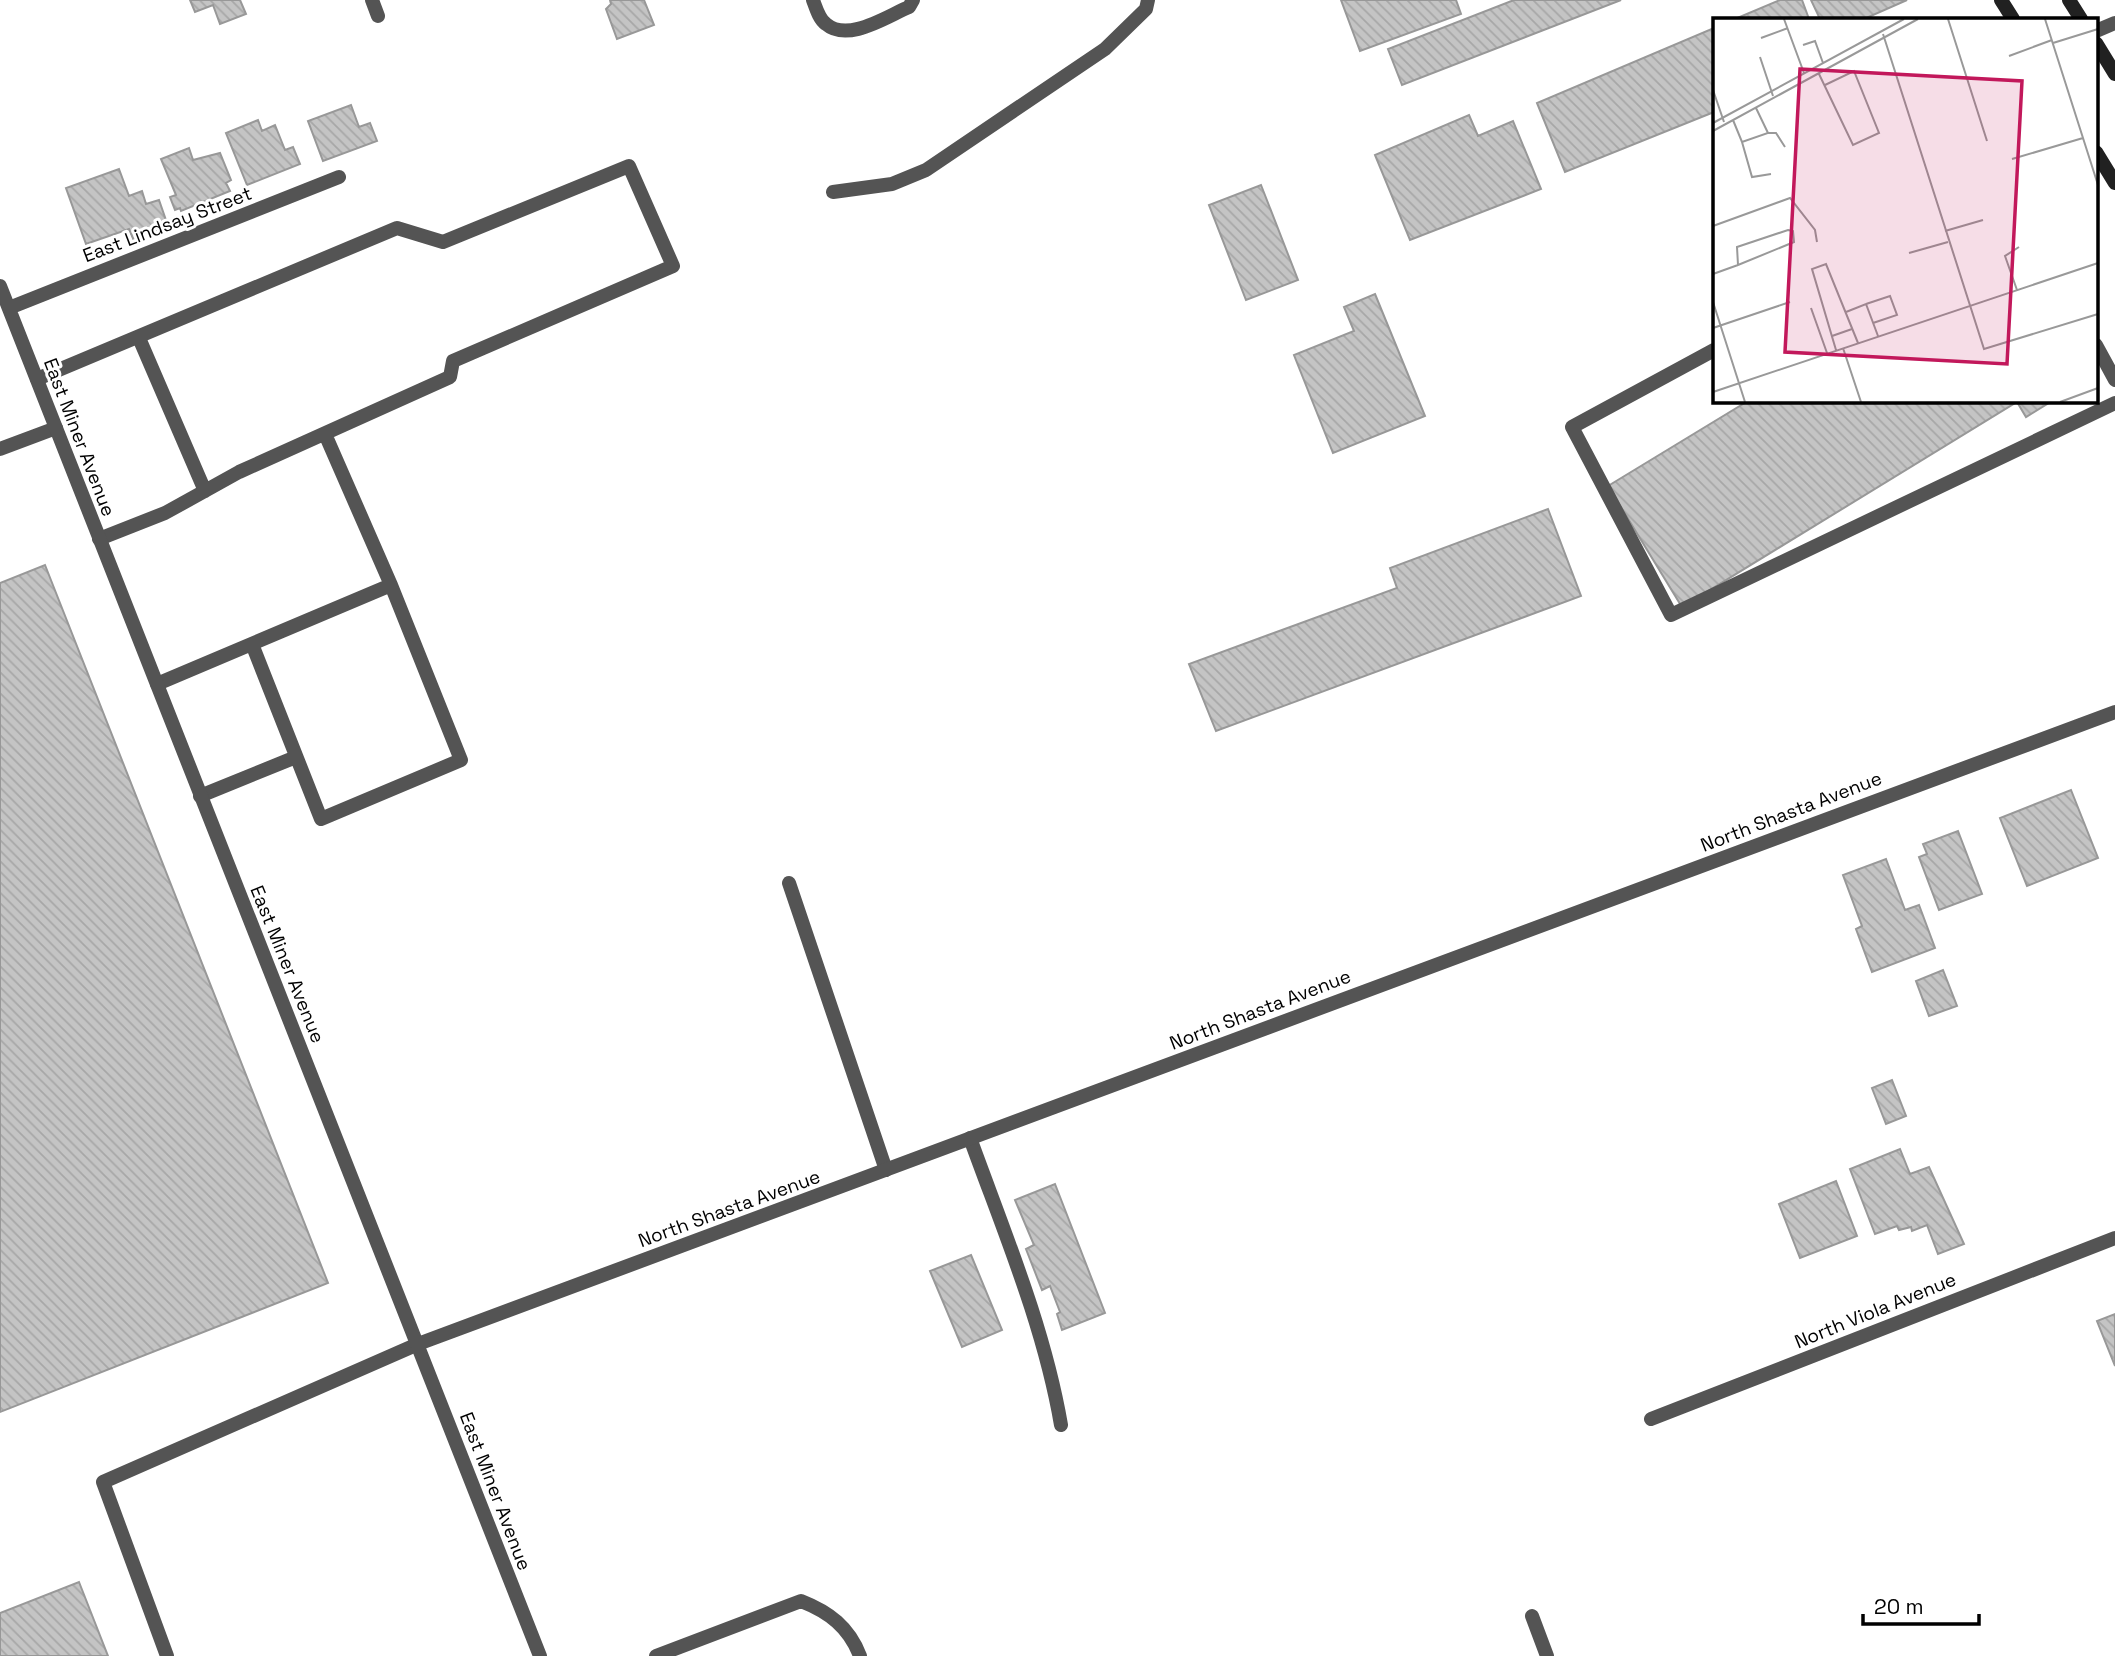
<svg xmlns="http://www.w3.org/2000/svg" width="2115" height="1656" font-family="'Space Grotesk',sans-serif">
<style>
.building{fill:url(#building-back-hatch);stroke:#989898;stroke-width:2}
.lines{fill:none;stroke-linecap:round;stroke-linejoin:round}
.lane{stroke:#545454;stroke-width:14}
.street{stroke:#545454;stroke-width:14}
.secondary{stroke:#212121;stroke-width:14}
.labels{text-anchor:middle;stroke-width:6;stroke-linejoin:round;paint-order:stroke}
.street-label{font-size:19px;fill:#000;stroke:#fff}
.inset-road{fill:none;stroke:#999;stroke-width:2}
.view{fill:#c2185b;fill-opacity:0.15;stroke:#c2185b;stroke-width:3.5}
.inset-edge{fill:none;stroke:#000;stroke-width:3.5}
</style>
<defs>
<pattern id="building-back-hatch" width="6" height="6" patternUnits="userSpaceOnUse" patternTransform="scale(1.75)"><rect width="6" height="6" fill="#c4c4c4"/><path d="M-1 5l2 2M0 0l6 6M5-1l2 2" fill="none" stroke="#a7a7a7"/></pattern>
</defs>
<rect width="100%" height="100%" fill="#fff"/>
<!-- building -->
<path class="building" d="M190 0H240L246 14 220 24 213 5 195 12Z
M610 0H644L654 25 617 39 606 9 611 4Z
M1341 0H1456L1461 14 1360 51Z
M1514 0H1621L1402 85 1388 49Z
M1780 0H1802L1809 19H1735Z
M1811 0H1907L1864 19H1820Z
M1714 28V112L1565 172 1537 103Z
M351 105 359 127 370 123 377 141 323 161 308 121Z
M1469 115 1478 136 1513 121 1541 189 1410 240 1375 155Z
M258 120 262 131 275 125 285 150 293 147 300 164 247 185 226 133Z
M189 148 193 160 220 153 231 180 226 183 230 191 181 211 180 208 175 210 170 197 176 195 161 159Z
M119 169 129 196 142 191 146 204 159 200 169 229 134 241 129 229 86 244 66 188Z
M1261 185 1298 280 1246 300 1209 205Z
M1375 294 1425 416 1333 453 1294 355 1354 331 1344 307Z
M1748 401H2052L2026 417 2017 402 1682 607 1608 486Z
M1548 509 1581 596 1216 731 1189 664 1397 588 1390 568Z
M45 565 328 1283 0 1412V583Z
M2071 790 2098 858 2027 886 2000 818Z
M1958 831 1982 894 1939 910 1919 857 1927 854 1923 844Z
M1886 859 1905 910 1919 905 1935 948 1872 972 1856 929 1862 926 1843 875Z
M1943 970 1957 1006 1929 1016 1916 981Z
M1892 1080 1906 1116 1886 1124 1872 1088Z
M1900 1149 1910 1174 1929 1167 1964 1244 1938 1254 1927 1225 1912 1231 1911 1227 1899 1230 1897 1226 1875 1234 1850 1169Z
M1836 1181 1857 1236 1800 1258 1779 1204Z
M1055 1184 1105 1313 1062 1330 1057 1314 1060 1312 1050 1286 1042 1290 1026 1249 1034 1245 1015 1200Z
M971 1255 1002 1330 962 1347 930 1271Z
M2115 1314V1366L2097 1321Z
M79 1582 108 1656H0V1613Z"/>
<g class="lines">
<!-- lane -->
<path class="lane" d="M813 0C816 8 819 19 826 24 848 43 887 16 909 7L913 0
M2096 31 2115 23
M833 192 892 184 926 170 1105 49 1146 9 1148 0
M139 338 205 491
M2096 345 2115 380
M1714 350 1572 427 1671 615 2115 403
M37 379 397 228 443 242 629 166 673 266 453 361 450 377 239 472 165 513 99 539
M0 449 56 428
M252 644 321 819 461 760 391 585
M157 684 391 585 325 434
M200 796 296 757
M789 883 886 1170
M970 1138C1004 1232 1044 1326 1061 1425
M1532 1616 1547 1656
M167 1656 103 1482 418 1344
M656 1656 801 1601C829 1612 849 1627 860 1656"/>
<!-- street -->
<path class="street" d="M372 0 378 16
M0 286 540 1656
M9 308 339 177
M418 1344 2115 712
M1651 1419 2115 1238"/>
<!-- secondary -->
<path class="secondary" d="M2001 0 2013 19
M2069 0 2081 19
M2096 43 2115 74
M2096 152 2115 183"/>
</g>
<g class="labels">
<!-- street labels -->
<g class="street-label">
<text transform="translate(167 224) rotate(-21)" y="7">East Lindsay Street</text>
<text transform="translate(80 437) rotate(69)" y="7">East Miner Avenue</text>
<text transform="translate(1791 811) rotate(-21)" y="7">North Shasta Avenue</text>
<text transform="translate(288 964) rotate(68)" y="7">East Miner Avenue</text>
<text transform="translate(1260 1009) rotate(-21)" y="7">North Shasta Avenue</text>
<text transform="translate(729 1208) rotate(-20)" y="7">North Shasta Avenue</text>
<text transform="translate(1875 1310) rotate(-22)" y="7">North Viola Avenue</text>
<text transform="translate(496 1491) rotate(69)" y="7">East Miner Avenue</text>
</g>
</g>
<!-- overview -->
<g transform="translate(1713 18)">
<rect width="385" height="385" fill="#fff"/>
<path class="inset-road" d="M71 1 91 55M235 1 274 123M332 1 385 167M170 16 271 331 385 296M48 20 75 10M340 25 385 11M90 27 102 23 110 45M296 38 339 22M47 39 60 78M106 56 140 127 166 115 141 53 112 67M0 72 11 104M20 102 29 124 55 115 43 90M0 105 191 1M0 113 205 1M55 115H63L72 129M29 124 39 159 58 156M299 141 370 120M0 208 77 180 102 212 104 224M75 212 80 213 81 224 25 247 24 229ZM232 213 270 202M196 235 235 224M0 256 25 247M304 272 292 238 306 229M0 284 32 384M153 286 177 278 184 297 160 305M98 290 114 335M133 294 153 286 165 318M0 310 77 284M119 318 139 311M130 330 148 384M123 332 99 251 113 246 145 325M0 374 385 245M347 384 385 370"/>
<path class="view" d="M87 51 309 63 294 346 72 334Z"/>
<rect width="385" height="385" class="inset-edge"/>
</g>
<!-- scale -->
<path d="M1863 1614v10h116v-10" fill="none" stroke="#000000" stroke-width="3.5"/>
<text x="1874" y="1614" font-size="21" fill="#000000" stroke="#ffffff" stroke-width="5" paint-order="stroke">20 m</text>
</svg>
